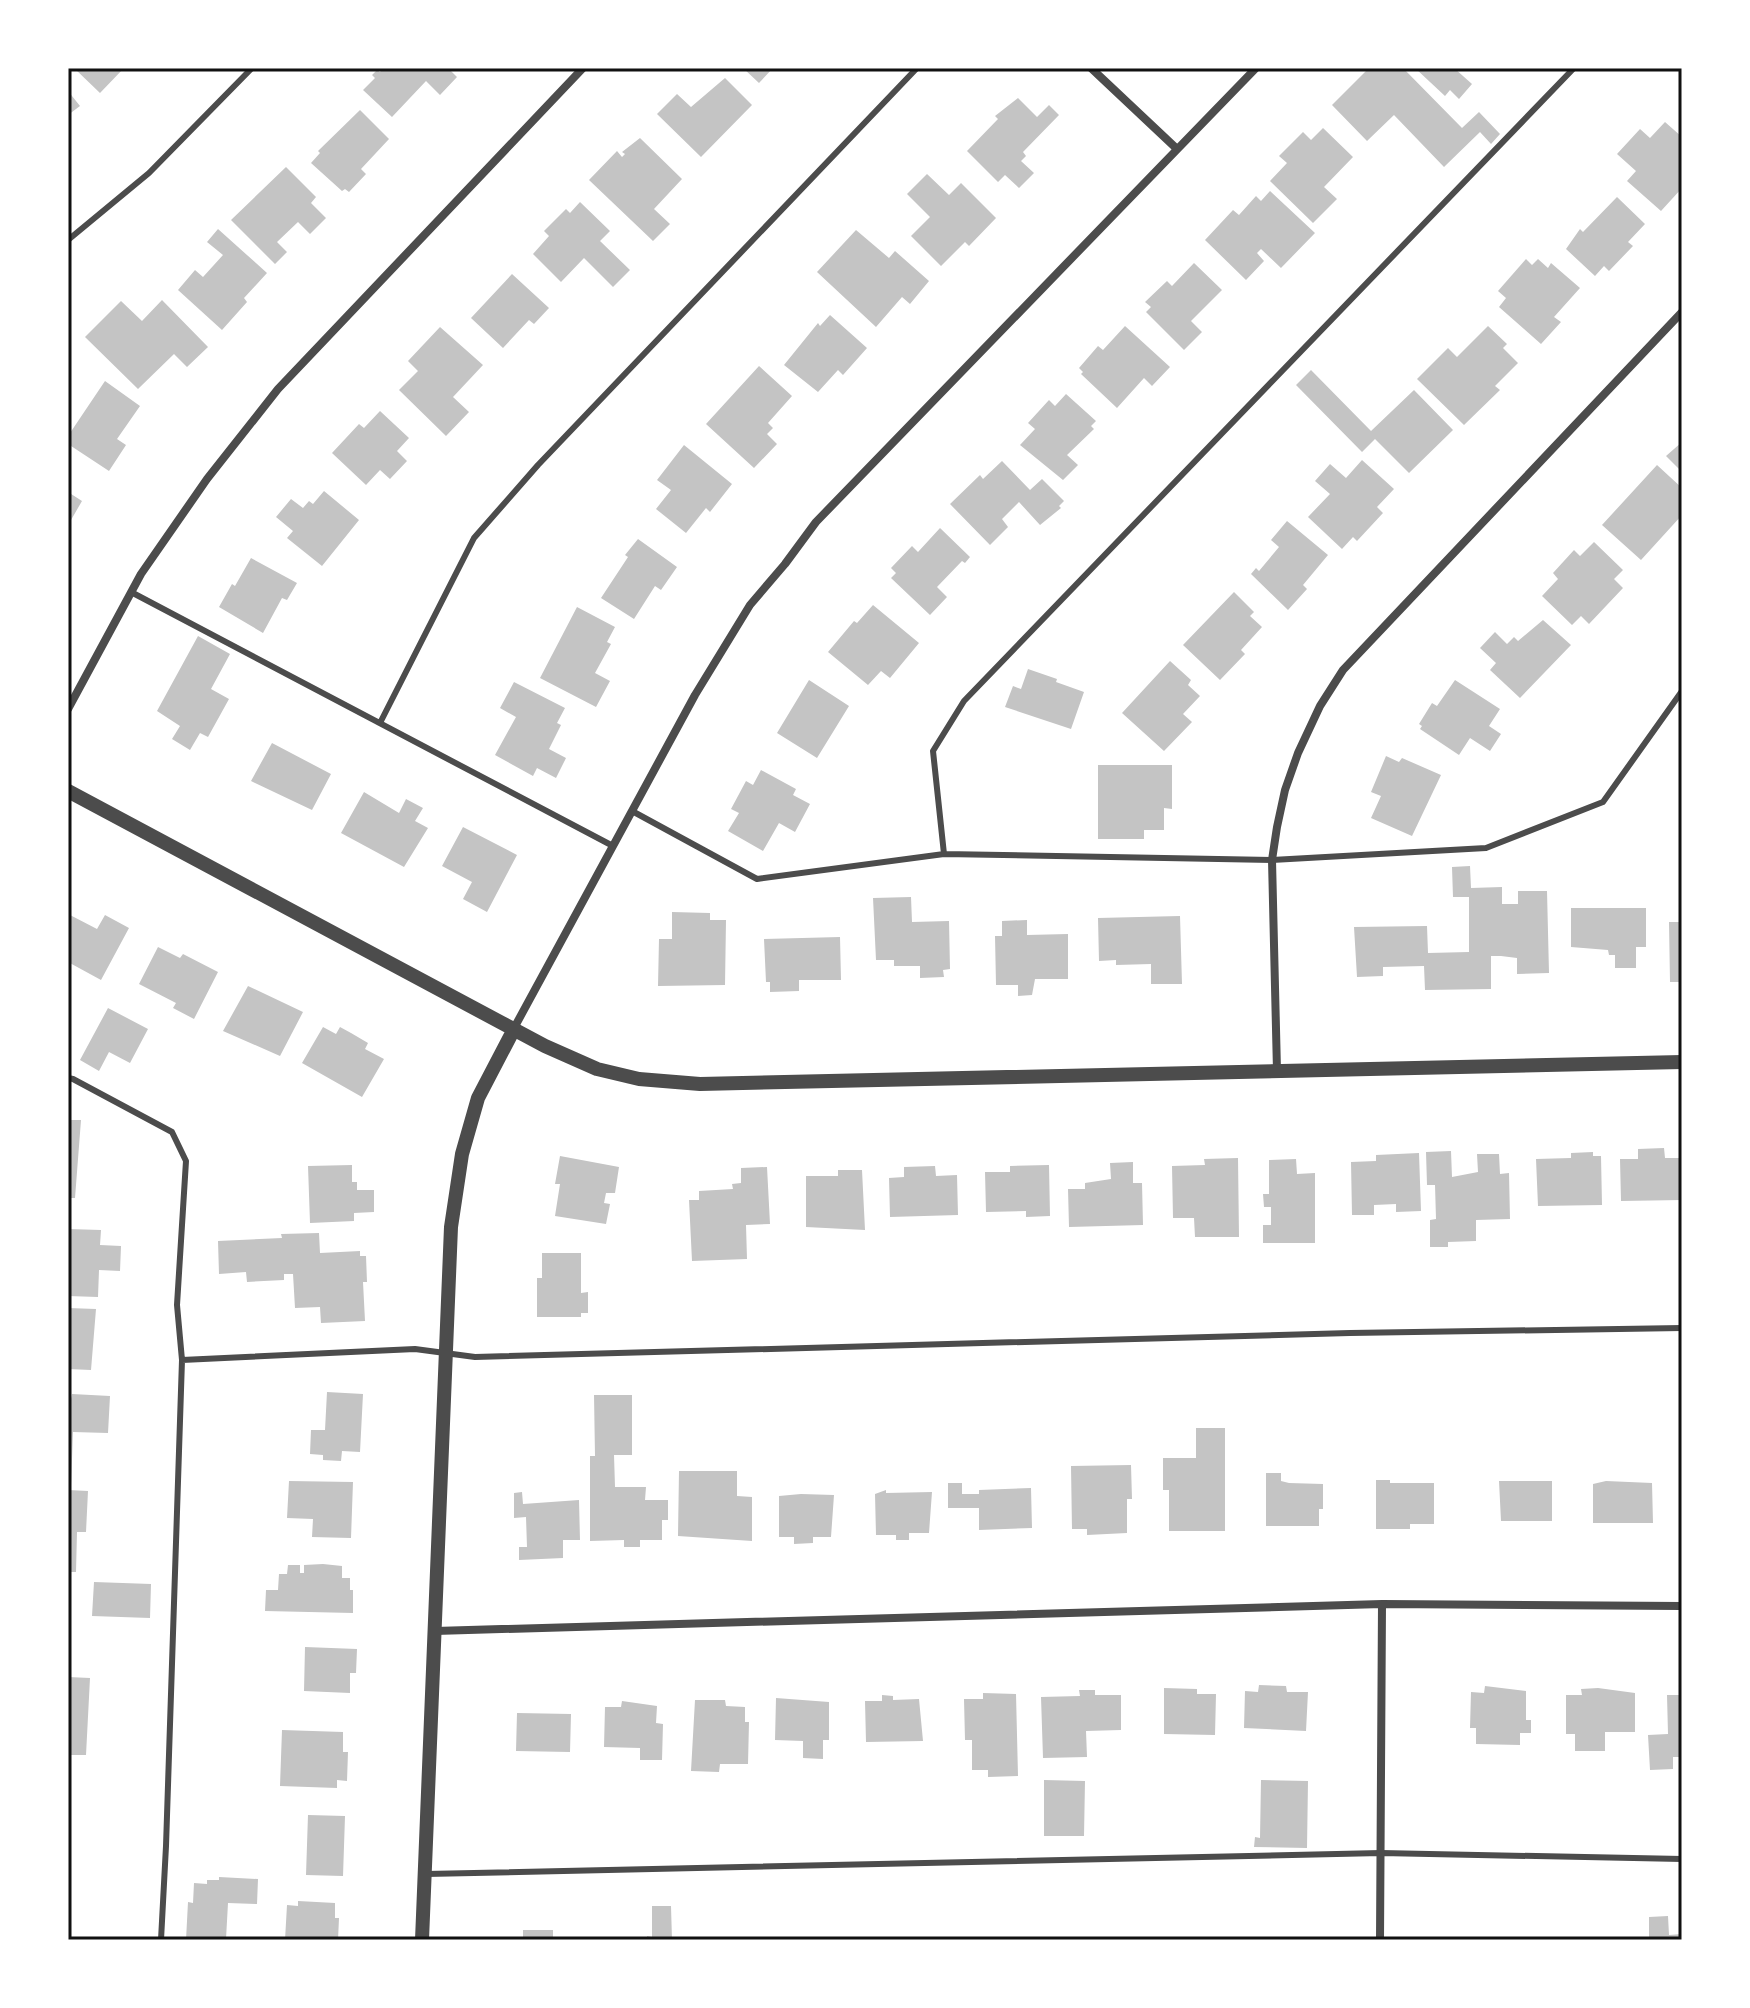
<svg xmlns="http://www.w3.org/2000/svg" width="1750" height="2008" font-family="Quicksand,sans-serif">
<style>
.building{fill:#c4c4c4}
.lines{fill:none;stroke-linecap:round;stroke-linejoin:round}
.service{stroke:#4c4c4c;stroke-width:6}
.minor{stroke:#4c4c4c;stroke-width:8}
.tertiary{stroke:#4c4c4c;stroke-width:14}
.neatline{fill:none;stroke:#111;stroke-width:3}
</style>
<rect width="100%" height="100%" fill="#fff"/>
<!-- building -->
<path class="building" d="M74 68H124L100 93Z
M383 68H448L457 77 440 95 426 81 392 117 363 90 375 78 372 75 377 70 380 72Z
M743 68H773L759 83Z
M1369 68H1403L1462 128 1479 112 1500 134 1491 144 1480 132 1444 167 1394 115 1367 141 1332 105Z
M1415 68H1454L1472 84 1459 99 1450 90 1445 96Z
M725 78 752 105 701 157 657 114 677 94 691 107Z
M68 91 80 106 68 115Z
M1018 98 1037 117 1049 105 1059 115 1023 152 1026 156 1021 161 1034 173 1019 188 1005 175 998 182 967 151 998 119 995 116Z
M360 110 389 139 361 169 366 174 349 192 345 189 342 191 311 163 320 153 318 151Z
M1665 122 1682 137V188L1661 211 1627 181 1636 171 1617 154 1640 129 1650 138Z
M1323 128 1353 157 1324 187 1337 199 1313 223 1270 181 1287 163 1279 156 1303 132 1311 140Z
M640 138 682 179 654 209 670 224 653 241 589 180 617 151 622 157 625 154 622 152Z
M286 167 316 197 311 203 326 218 310 234 298 222 277 242 287 252 275 264 231 220Z
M927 174 949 195 961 183 996 218 969 246 965 242 941 266 911 236 930 217 907 194Z
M1270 191 1315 233 1281 268 1261 249 1257 253 1264 261 1246 280 1205 240 1233 210 1239 215 1256 196 1261 201Z
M1617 197 1645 224 1628 242 1633 246 1609 271 1604 266 1595 276 1566 249 1580 229 1583 232Z
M580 202 610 231 600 241 630 270 613 287 584 258 561 282 533 254 549 236 544 231 566 209 570 213Z
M218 229 267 273 244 298 247 302 222 330 178 290 195 270 203 277 223 255 207 242Z
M856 230 889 258 895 251 929 281 910 304 902 297 876 327 817 272Z
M1526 259 1532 265 1538 259 1548 268 1551 263 1580 288 1554 317 1561 322 1541 344 1499 307 1506 298 1498 291Z
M1194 263 1222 290 1191 321 1202 332 1184 350 1146 312 1151 307 1145 302 1167 281 1172 286Z
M512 274 549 308 534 324 529 320 503 348 471 318Z
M162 300 208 347 187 367 174 354 138 389 85 337 121 301 142 321Z
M830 315 867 348 843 375 838 370 818 392 784 365 818 323 820 326Z
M1125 326 1170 367 1152 386 1144 378 1117 408 1081 374 1083 372 1079 368 1098 346 1103 350Z
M1488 326 1507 344 1503 348 1518 363 1495 386 1500 390 1464 425 1417 379 1448 348 1457 357Z
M440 327 483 365 453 397 469 412 446 436 399 390 418 371 408 361Z
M759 366 792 396 768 423 773 428 767 434 777 444 754 468 706 424Z
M1311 370 1371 431 1414 390 1453 430 1409 473 1375 439 1362 452 1296 385Z
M105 381 140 406 117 439 126 445 109 471 68 444V436Z
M1066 394 1096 421 1091 426 1094 429 1067 455 1078 465 1063 480 1020 445 1035 429 1028 423 1049 400 1055 406Z
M380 411 409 438 397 451 407 461 390 479 380 470 366 485 332 453 359 424 364 428Z
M1682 442V472L1666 456Z
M684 445 732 484 710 512 706 508 686 533 656 509 671 490 657 480Z
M1362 460 1394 489 1377 507 1383 513 1357 541 1353 537 1342 549 1308 517 1330 494 1315 481 1330 464 1346 478Z
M1002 461 1030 490 1042 479 1064 501 1059 506 1061 508 1040 525 1019 502 1002 519 1008 527 990 545 950 504 980 475 983 479Z
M1657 465 1682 488V515L1641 560 1602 525Z
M324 491 359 520 322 566 287 538 293 531 276 517 291 499 303 508 309 501 313 504Z
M68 492 82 501 71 520 68 518Z
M1287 521 1328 555 1303 585 1307 589 1288 610 1251 574 1256 568 1259 571 1279 547 1271 540Z
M940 528 970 557 965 563 962 561 937 587 947 597 930 615 891 578 896 573 891 568 912 546 918 552Z
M638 539 677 567 661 590 655 586 634 619 601 598 628 557 625 555Z
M1594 542 1623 570 1614 579 1623 588 1589 624 1581 616 1572 625 1542 596 1558 579 1553 573 1574 550 1580 556Z
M251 558 297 583 287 600 282 598 263 633 219 607 232 584 235 586Z
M1234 592 1254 612 1250 616 1262 627 1241 650 1245 654 1220 680 1183 645Z
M873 605 919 643 890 678 881 671 868 685 828 652 854 621 857 623Z
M577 607 615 627 607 642 611 644 595 673 610 681 596 707 540 678Z
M1543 620 1571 645 1520 698 1490 670 1496 663 1480 648 1495 632 1507 644 1514 637 1518 641Z
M198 636 230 654 211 689 229 699 208 737 200 733 190 750 172 739 180 726 157 711Z
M1170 661 1191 680 1188 685 1200 696 1183 714 1192 722 1164 751 1122 713Z
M1028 669 1057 679 1056 682 1084 692 1071 729 1005 707 1013 686 1021 689Z
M809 680 849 706 817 758 777 733Z
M1455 680 1500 709 1489 726 1501 734 1490 751 1470 738 1459 755 1420 729 1422 726 1419 724 1432 703 1437 706Z
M514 682 565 708 557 723 561 725 549 749 566 758 556 778 537 768 533 776 495 755 516 717 500 708Z
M272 743 331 774 312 810 251 781Z
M1386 756 1399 762 1402 758 1441 775 1412 836 1371 818 1381 796 1371 792Z
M1098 765H1172V809L1164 808V830H1144V839H1098Z
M761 770 796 789 793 795 810 804 795 832 779 823 763 851 728 831 739 813 731 809 746 781 753 785Z
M364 792 399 813 406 799 423 808 415 821 428 828 404 867 341 833Z
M463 827 517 855 487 912 463 899 472 882 442 866Z
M1470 866 1471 888 1502 887V904H1518V891H1547L1549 973 1517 974V958L1501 956H1491V989L1425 990 1424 966 1383 967V976L1357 977 1354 927 1427 926 1428 953 1469 952V897H1453L1452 867Z
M911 897 912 922 949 921 950 969 943 970 944 977 920 978V966H894V960H876L873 898Z
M1571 908H1646V947H1636V968H1615V955H1609L1608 950 1571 947Z
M672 912 710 913V920H726L725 985 658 986 659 939H672Z
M70 915 97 929 105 915 129 928 101 980 68 962V919Z
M1180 916 1182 984H1151V964L1116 965V960L1099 961 1098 918Z
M1027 920V935L1068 934V979H1035L1032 995 1018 996V985H996L995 936H1002V921Z
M1669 922H1682V982H1670Z
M840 937 841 980H799V991L770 992V982H766L764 939Z
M158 947 180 958 183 954 218 972 194 1019 173 1008 176 1003 139 984Z
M248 986 303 1012 280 1056 223 1031Z
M108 1008 148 1029 130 1063 109 1052 99 1071 80 1060Z
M323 1027 336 1034 340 1027 351 1033 368 1043 365 1049 384 1059 362 1097 302 1063Z
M68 1120H81L75 1198H68Z
M1664 1148 1665 1158H1682V1200L1621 1201 1620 1159H1638V1149Z
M1451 1151 1452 1177 1478 1172 1477 1154H1499L1500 1174 1509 1173 1510 1219 1476 1220V1241L1448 1242V1247H1430V1220L1436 1219 1435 1185H1427L1426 1152Z
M1593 1152V1156H1601L1602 1205 1538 1206 1536 1159 1571 1158V1153Z
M1419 1153 1421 1211 1396 1212V1204L1374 1205V1215H1352L1351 1162 1376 1161V1155Z
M560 1156 619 1167 615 1193H606L604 1203 610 1204 606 1224 555 1216 560 1184H555Z
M1238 1158 1239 1237H1195L1194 1218H1173L1172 1166 1205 1165 1204 1159Z
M1296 1159 1297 1174 1315 1173V1243H1263V1225H1271V1207H1264L1263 1194H1269V1160Z
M1133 1162V1183H1142L1143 1225 1069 1227 1068 1189H1085V1183L1111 1179 1110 1163Z
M352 1165V1182H357V1190H374V1212L354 1213V1221L310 1223 308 1166Z
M1049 1165 1050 1216 1026 1217V1211L986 1212 985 1172H1010V1166Z
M935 1166 936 1176 957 1175 958 1215 890 1217 889 1178 904 1177V1167Z
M767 1167 770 1224 746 1225 747 1259 692 1261 689 1200H699V1191L733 1189 732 1184 741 1183V1168Z
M838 1170H862L865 1230 806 1227V1176H838Z
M68 1229 101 1230 100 1245 121 1246 120 1271 99 1270 98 1297 68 1296Z
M319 1233 320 1253 360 1251V1256H366L367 1282H363L365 1321 321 1323 320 1307 295 1308 293 1274H284V1280L247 1282 246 1272 219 1274 218 1241 282 1238 281 1234Z
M542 1253H581V1293L588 1292V1313H581V1317H537V1278H542Z
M68 1308 96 1309 91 1370 68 1369Z
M327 1392 363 1394 360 1452 342 1451 341 1461 323 1460V1455L310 1454 311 1430H325Z
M72 1394 110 1396 108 1433 73 1432 71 1486H68V1399H71Z
M594 1395H632V1455H614L615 1487H646L645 1500H668V1520H662V1540H640V1547H624V1540L590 1541V1456H595Z
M1196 1428H1225V1531H1169V1490H1163V1458H1196Z
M1131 1465 1132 1499H1127V1533L1087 1535V1529H1072L1071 1466Z
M679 1471H737V1496L752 1497V1541L678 1536Z
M1266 1473H1281V1481L1289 1483 1323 1484V1509H1319V1526H1266Z
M1376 1480H1390V1483H1434V1524H1410V1529H1376Z
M289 1481 353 1482 351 1538 312 1537 313 1519 287 1518Z
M1499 1481H1552V1521H1501Z
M1606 1481 1652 1483 1653 1523H1593V1484Z
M948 1483H962V1494H979V1490L1031 1488 1032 1528 979 1530V1508H948Z
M68 1490 88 1491 86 1532H77L76 1572H68Z
M886 1490V1493L932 1492 929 1533H909V1540H896V1535H876L875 1494Z
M522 1492 523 1504 579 1500 580 1540H563V1558L519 1560V1547H527L526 1517 514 1518V1493Z
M801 1494 834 1495 831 1537H813V1543L794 1544V1537H779V1496Z
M323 1564 342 1566V1578H350V1590H353V1613L265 1611 266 1590H278L279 1574H287L288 1565H300V1573H304V1565Z
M94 1582 151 1584 150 1618 92 1616Z
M305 1647 357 1649 356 1673H350V1693L304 1691Z
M68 1677 90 1678 86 1755H68Z
M1259 1685 1286 1686 1287 1692H1308L1306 1731 1244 1728 1245 1691 1258 1692Z
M1485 1686 1526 1691V1720H1531V1733H1520V1745L1476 1744V1728H1470L1471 1692 1484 1693Z
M1164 1688 1197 1689V1694H1216L1215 1735 1164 1734Z
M1598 1688 1635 1693V1732H1605V1751H1575V1734H1566V1695H1582L1581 1689Z
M1079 1690H1095V1695H1121V1730L1086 1731 1087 1757 1043 1758 1041 1697 1080 1696Z
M983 1693 1016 1694 1018 1776 988 1777V1770H972V1740H965L964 1699H983Z
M882 1695 893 1696V1700L919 1699 923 1741 866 1742 865 1701H882Z
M1667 1695H1682V1757H1673V1769L1650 1770 1648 1735 1668 1734Z
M776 1698 829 1702V1740H823V1759L803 1758V1741L775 1740Z
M695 1700H725L726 1706 745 1707V1722H749L748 1764H720L719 1772 691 1771Z
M622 1701 657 1706 656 1723 663 1724 662 1760H640V1748L604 1747 605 1707H621Z
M517 1713 571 1714 570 1752 516 1751Z
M282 1730 343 1732V1752H348L347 1781 337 1780V1788L280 1786Z
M1044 1780 1085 1781 1084 1836H1044Z
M1261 1780 1308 1781 1307 1848 1254 1847 1255 1837 1260 1838Z
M308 1815 345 1816 343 1876 306 1875Z
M219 1877 258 1879 257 1904 228 1903 226 1939 186 1940 188 1902 193 1903 194 1883 207 1884V1880H219Z
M298 1901 335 1903V1918H339L338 1940H285L287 1905 298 1906Z
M652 1906H671L672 1940H647V1936L652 1937Z
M1668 1916 1669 1935 1682 1934V1940H1649V1917Z
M523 1930H553V1940H523Z"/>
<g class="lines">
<!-- service -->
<path class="service" d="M1574 68 964 701 933 751 944 854 1272 860 1486 848 1603 802 1682 691
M68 240 149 173 252 68
M131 592 613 846
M380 723 474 538 538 465 917 68
M632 811 757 879 944 854
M68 1078 73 1079 172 1132 186 1161 177 1305 182 1360 166 1846 161 1940
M182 1360 415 1349 475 1357 1350 1333 1682 1328
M426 1874 1381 1853 1682 1859"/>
<!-- minor -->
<path class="minor" d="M1091 68 1177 149
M68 709 141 574 207 479 278 389 583 68
M513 1030 695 695 750 605 785 564 816 522 1256 68
M1277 1071 1272 860 1277 827 1285 790 1298 753 1320 706 1343 670 1682 312
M435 1631 1382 1604 1682 1606
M1380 1940 1382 1604"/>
<!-- tertiary -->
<path class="tertiary" d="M68 791 545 1046 597 1069 639 1079 700 1084 1682 1062
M422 1940 451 1227 462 1154 478 1098 513 1031"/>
</g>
<!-- border -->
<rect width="1750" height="2008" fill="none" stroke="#ffffff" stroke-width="140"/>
<rect x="70" y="70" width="1610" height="1868" class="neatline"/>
</svg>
